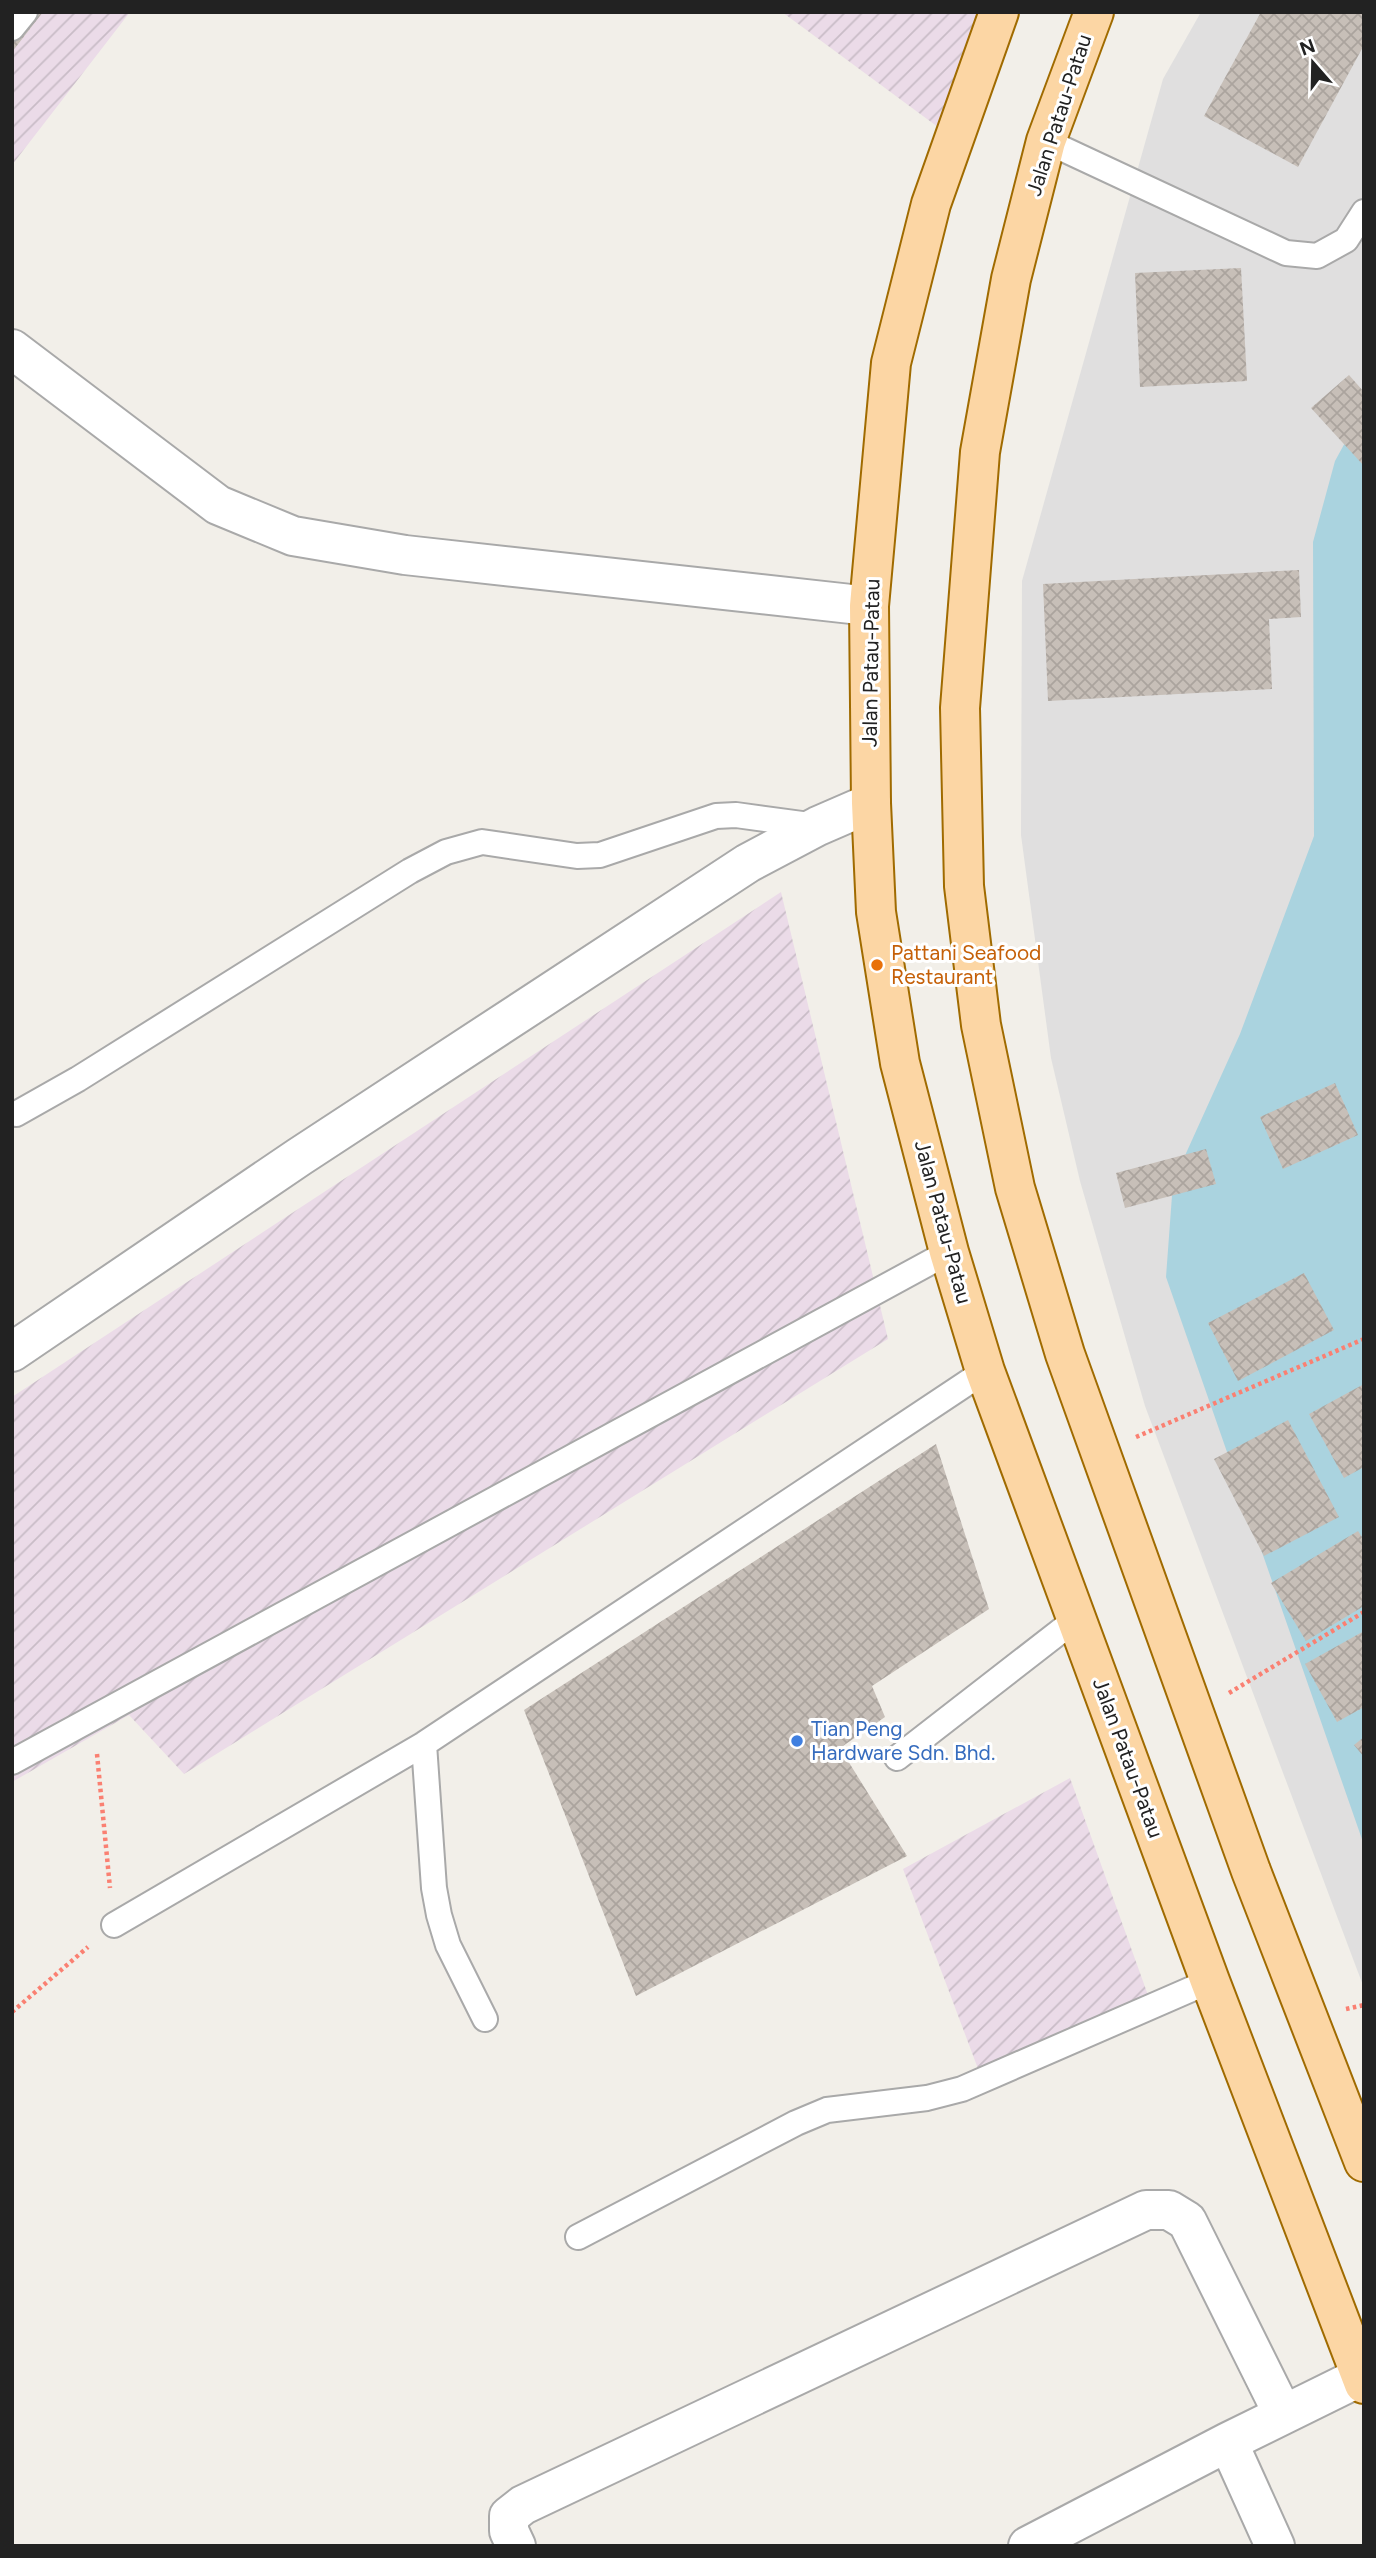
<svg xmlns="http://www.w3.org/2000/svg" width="1376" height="2558" font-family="Figtree,sans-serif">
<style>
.residential{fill:#e0dfdf}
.industrial{fill:url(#industrial-furrows)}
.water{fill:#aad3df}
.building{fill:url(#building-cross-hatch)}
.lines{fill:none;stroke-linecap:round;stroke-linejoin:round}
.service-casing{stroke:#a9a9a9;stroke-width:28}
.minor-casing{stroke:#a9a9a9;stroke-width:42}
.primary-casing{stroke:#a06b00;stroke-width:42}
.path{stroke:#fa8072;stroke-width:4.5;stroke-dasharray:3.5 3.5;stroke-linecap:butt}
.service{stroke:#fff;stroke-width:24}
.minor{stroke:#fff;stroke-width:38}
.primary{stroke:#fcd6a4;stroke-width:38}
.food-dot{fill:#e8710a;stroke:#fff;stroke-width:2.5}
.shop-dot{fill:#3f7fe0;stroke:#fff;stroke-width:2.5}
.labels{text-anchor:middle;stroke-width:6;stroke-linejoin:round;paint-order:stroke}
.street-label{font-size:21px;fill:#222;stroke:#fff}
.food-label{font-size:21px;fill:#c56008;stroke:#fff;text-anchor:start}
.shop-label{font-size:21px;fill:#366cbe;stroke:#fff;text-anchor:start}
</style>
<defs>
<pattern id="industrial-furrows" width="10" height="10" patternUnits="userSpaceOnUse" patternTransform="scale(1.75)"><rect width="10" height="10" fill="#ebdbe8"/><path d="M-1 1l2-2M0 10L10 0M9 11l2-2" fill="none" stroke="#c9bcc7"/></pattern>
<pattern id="building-cross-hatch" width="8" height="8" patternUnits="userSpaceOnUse" patternTransform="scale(1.75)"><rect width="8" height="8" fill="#c7bfb8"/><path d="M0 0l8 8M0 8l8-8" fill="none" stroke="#aba49e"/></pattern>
</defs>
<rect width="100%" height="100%" fill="#f2efe9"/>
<!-- residential -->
<path class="residential" d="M1201 12H1364V1988L1145 1406 1080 1181 1051 1058 1021 835 1022 581 1163 79Z"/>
<!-- industrial -->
<path class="industrial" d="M12 12H130L12 165Z
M782 12H1003L946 133Z
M781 892 888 1339 184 1774 129 1715 12 1782V1397Z
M1070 1778 1149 1998 980 2074 903 1869Z"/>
<!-- water -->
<path class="water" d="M1364 408V1845L1166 1277 1173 1182 1240 1034 1314 836 1313 542 1335 461Z"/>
<!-- building -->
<path class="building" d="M12 12H43L12 52Z
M1261 12H1364V45L1298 167 1204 116Z
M1241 268 1247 381 1140 387 1135 273Z
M1349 375 1364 392V466L1311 408Z
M1299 570 1301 617 1269 619 1272 689 1048 701 1043 584Z
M1335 1083 1358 1135 1283 1169 1260 1117Z
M1206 1149 1216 1184 1125 1208 1116 1173Z
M1304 1273 1334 1330 1238 1381 1208 1323Z
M1364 1384V1467L1344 1478 1309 1414Z
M1288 1420 1339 1517 1264 1556 1214 1459Z
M936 1444 989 1609 872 1686 885 1717 840 1748 907 1856 636 1996 524 1710Z
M1358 1531 1364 1540V1606L1306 1641 1271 1583Z
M1364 1631V1707L1337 1722 1305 1664Z
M1364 1737V1757L1354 1745Z"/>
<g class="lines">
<defs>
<path id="service" d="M12 28 25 12
M1046 141 1286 253 1317 256 1346 240 1364 212
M16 1114 78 1079 410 871 446 852 482 842 577 856 600 855 716 816 736 815 817 826
M424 1744 434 1888 439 1915 448 1945 485 2019
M897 1758 1076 1619
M12 1762 949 1252
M114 1925 424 1744 985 1371
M578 2237 796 2123 827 2110 927 2098 962 2089 1210 1981"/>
<path id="minor" d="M12 349 218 505 293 536 405 555 869 606
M12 1352 299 1157 748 863 818 826 871 803
M1228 2442 1275 2546
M516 2546 509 2531V2516L523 2505 1146 2210H1169L1187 2221 1283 2414
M1028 2546 1228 2442 1364 2375"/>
<path id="primary" d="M999 12 931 204 891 363 869 606 871 803 876 912 900 1063 949 1252 985 1371 1210 1981 1364 2384
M1094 12 1046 141 1011 279 980 452 960 708 964 886 981 1025 1015 1188 1065 1354 1251 1871 1364 2162"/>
</defs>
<!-- service casing -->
<use href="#service" class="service-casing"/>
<!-- minor casing -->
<use href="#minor" class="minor-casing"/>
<!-- primary casing -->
<use href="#primary" class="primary-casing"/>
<!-- path -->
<path class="path" d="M1136 1437 1364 1339
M1229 1693 1364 1612
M97 1754 110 1888
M1346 2009 1364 2005
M12 2012 88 1947"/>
<!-- service -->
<use href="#service" class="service"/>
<!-- minor -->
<use href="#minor" class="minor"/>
<!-- primary -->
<use href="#primary" class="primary"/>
</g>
<!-- markers -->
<circle class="food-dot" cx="877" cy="965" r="7"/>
<circle class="shop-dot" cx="797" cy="1741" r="7"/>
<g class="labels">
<!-- street labels -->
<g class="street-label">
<text transform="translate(1059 115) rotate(-72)" y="7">Jalan Patau-Patau</text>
<text transform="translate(871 663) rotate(-89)" y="7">Jalan Patau-Patau</text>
<text transform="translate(943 1222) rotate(75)" y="7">Jalan Patau-Patau</text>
<text transform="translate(1128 1758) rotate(70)" y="7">Jalan Patau-Patau</text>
</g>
<!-- food labels -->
<g class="food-label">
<text x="891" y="960">Pattani Seafood<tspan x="891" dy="24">Restaurant</tspan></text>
</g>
<!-- shop labels -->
<g class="shop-label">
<text x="811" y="1736">Tian Peng<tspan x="811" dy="24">Hardware Sdn. Bhd.</tspan></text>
</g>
</g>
<!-- border -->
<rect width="1376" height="2558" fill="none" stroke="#222222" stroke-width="28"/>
<!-- north arrow -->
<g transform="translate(1313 63) rotate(340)" stroke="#ffffff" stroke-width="5" paint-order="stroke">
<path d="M0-5L12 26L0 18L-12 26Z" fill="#222222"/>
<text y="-10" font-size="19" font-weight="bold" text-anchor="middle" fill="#222222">N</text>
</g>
</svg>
